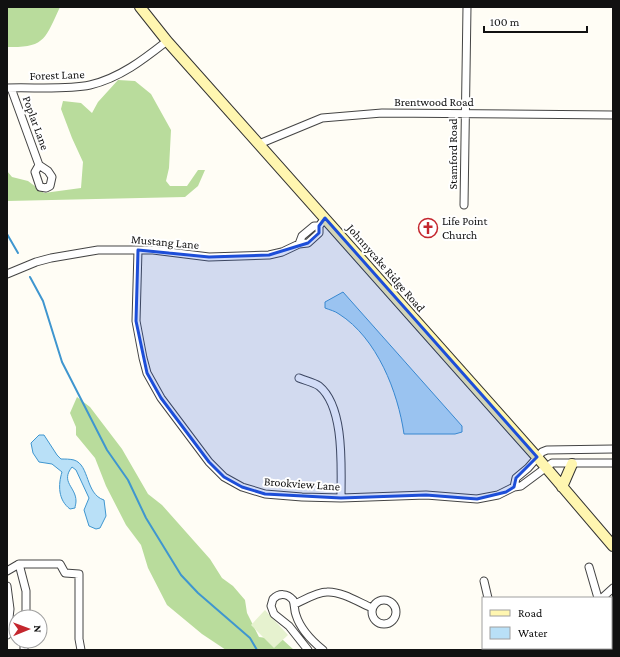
<svg xmlns="http://www.w3.org/2000/svg" width="620" height="657" font-family="'Crimson Pro',serif">
<style>
.forest{fill:#b9dc9c}
.pitch{fill:#e6f2cf}
.water{fill:#b9e0f7;stroke:#3f96cf}
.lines{fill:none;stroke-linecap:round;stroke-linejoin:round}
.stream{stroke:#3f96cf;stroke-width:2}
.minor-casing{stroke:#444;stroke-width:9}
.secondary-casing{stroke:#333;stroke-width:12}
.minor{stroke:#fff;stroke-width:7}
.secondary{stroke:#fff6b0;stroke-width:10}
.marked{fill:#1d4ed8;fill-opacity:0.2;stroke:#1d4ed8;stroke-width:3;stroke-linejoin:round}
.labels{text-anchor:middle;stroke-width:4;stroke-linejoin:round;paint-order:stroke}
.street-label{font-size:12px;fill:#111;stroke:#fff}
.poi-label{font-size:12px;fill:#111;stroke:#fff;text-anchor:start}
</style>
<rect width="100%" height="100%" fill="#fffdf5"/>
<!-- forest -->
<path class="forest" d="M7 7H60C45 39 45 48 7 47Z
M118 80 135 81 151 94 171 130 169 168 166 181 170 186H187L198 170H205L198 186 185 197 7 201V171L12 177 28 181 44 193 81 188 83 162 72 138 61 109 63 101 81 103 92 113 98 102Z
M77 397 90 407 122 449 148 494 162 505 210 559 222 578 233 586 245 600 247 613 259 637 283 640 294 650H226L202 634 167 605 148 568 141 545 126 525 106 486 95 458 76 435V427L70 413Z"/>
<!-- pitch -->
<path class="pitch" d="M265 610 288 635 274 648 251 625Z"/>
<!-- water -->
<path class="water" d="M343 292 462 426V432L455 434H404C398 392 377 338 339 314 335 311 330 310 325 308V302Z
M39 435H44L57 455 61 459C65 459 70 459 74 460 90 465 85 494 104 500L106 516 100 528 96 529 89 526 84 510 89 498 76 470 72 467C60 482 76 487 76 501 76 504 75 506 75 508L70 509C58 500 58 485 62 472L52 464 39 462 33 453 31 443Z"/>
<g class="lines">
<!-- stream -->
<path class="stream" d="M7 234 18 253
M30 277 43 301 62 362 107 450 128 480 146 518 181 575 198 593 250 638 257 650"/>
<defs>
<path id="minor" d="M7 88C32 87 67 90 90 85 120 78 144 59 167 41
M11 88 39 165 48 171 52 177 50 186 46 188 40 187 35 172 39 165
M259 144 322 118 382 113 613 115
M464 205 467 7
M299 244 302 236 314 226H319
M138 250 136 321 143 358 147 373 161 398 209 462 224 477 242 487 265 494 302 497 341 498 426 495 477 499 498 495 514 487 521 486 552 463H613
M7 274 36 262 51 258 98 250H153L209 257 269 255 282 252 299 244 308 243 319 233V226L325 218
M299 378C306 381 313 382 319 386 345 407 341 468 341 498
M514 487 516 478 528 468 542 452 547 450 613 449
M19 564 26 591V617
M589 567 598 598
M7 571 19 564H60L65 573 79 574V639L81 650
M484 581 488 598
M7 586 10 609 7 635
M602 598 613 588
M372 612a12 12 0 1 1 24 0a12 12 0 1 1-24 0Z
M295 604C304 600 317 592 327 592 341 591 360 603 372 608
M607 648 610 650
M24 650V641
M308 650 289 626 274 614 271 606 273 599C279 593 287 593 293 600 295 605 294 610 296 615 300 628 312 641 323 650"/>
<path id="secondary" d="M140 7 167 41 537 457 613 546
M562 487 572 464"/>
</defs>
<!-- minor casing -->
<use href="#minor" class="minor-casing"/>
<!-- secondary casing -->
<use href="#secondary" class="secondary-casing"/>
<!-- minor -->
<use href="#minor" class="minor"/>
<!-- secondary -->
<use href="#secondary" class="secondary"/>
</g>
<!-- marked area -->
<path class="marked" d="M325 218 537 457 516 478 514 487 506 492 477 499 426 495 341 498 265 494 242 487 224 477 209 462 161 398 147 373 136 321 138 250 209 257 269 255 308 243 319 233V226Z"/>
<!-- icons -->
<defs>
<symbol id="church-ring" viewBox="-11 -11 22 22"><circle r="9.5" fill="#fff" stroke="#c4262e" stroke-width="1.5"/><path d="M-1.2-6h2.4v3.5h3.3v2.4h-3.3V6h-2.4V-.1h-3.3v-2.4h3.3Z" fill="#c4262e"/></symbol>
</defs>
<g fill-rule="evenodd">
<use href="#church-ring" x="417" y="217" width="22" height="22"/>
</g>
<g class="labels">
<!-- street labels -->
<g class="street-label">
<text transform="translate(57 75) rotate(-2)" y="4">Forest Lane</text>
<text x="434" y="106">Brentwood Road</text>
<text transform="translate(36 123) rotate(70)" y="4">Poplar Lane</text>
<text transform="translate(453 154) rotate(-90)" y="4">Stamford Road</text>
<text transform="translate(165 242) rotate(5)" y="4">Mustang Lane</text>
<text transform="translate(386 268) rotate(49)" y="4">Johnnycake Ridge Road</text>
<text transform="translate(302 484) rotate(4)" y="4">Brookview Lane</text>
</g>
<!-- poi labels -->
<g class="poi-label">
<text x="442" y="225">Life Point<tspan x="442" dy="14">Church</tspan></text>
</g>
</g>
<!-- border -->
<rect width="620" height="657" fill="none" stroke="#111111" stroke-width="16"/>
<!-- legend -->
<rect x="482" y="597" width="130" height="52" fill="#ffffff" stroke="#a0a0a0"/>
<rect x="490" y="610" width="20" height="6" fill="#fff6b0" stroke="#a0a0a0"/>
<text x="518" y="617" font-size="12" fill="#111111">Road</text>
<rect x="490" y="627" width="20" height="12" fill="#b9e0f7" stroke="#a0a0a0"/>
<text x="518" y="637" font-size="12" fill="#111111">Water</text>
<!-- north arrow -->
<g transform="translate(28 629) rotate(89)"><circle r="19" fill="#ffffff" stroke="#a0a0a0"/>
<path d="M0-3L7 15L0 10L-7 15Z" fill="#c4262e"/>
<text y="-6" font-size="11" font-weight="bold" text-anchor="middle" fill="#111111">N</text>
</g>
<!-- scale -->
<path d="M484 26v6h103v-6" fill="none" stroke="#111111" stroke-width="2"/>
<text x="490" y="26" font-size="12" fill="#111111" stroke="#ffffff" stroke-width="3" paint-order="stroke">100 m</text>
</svg>
